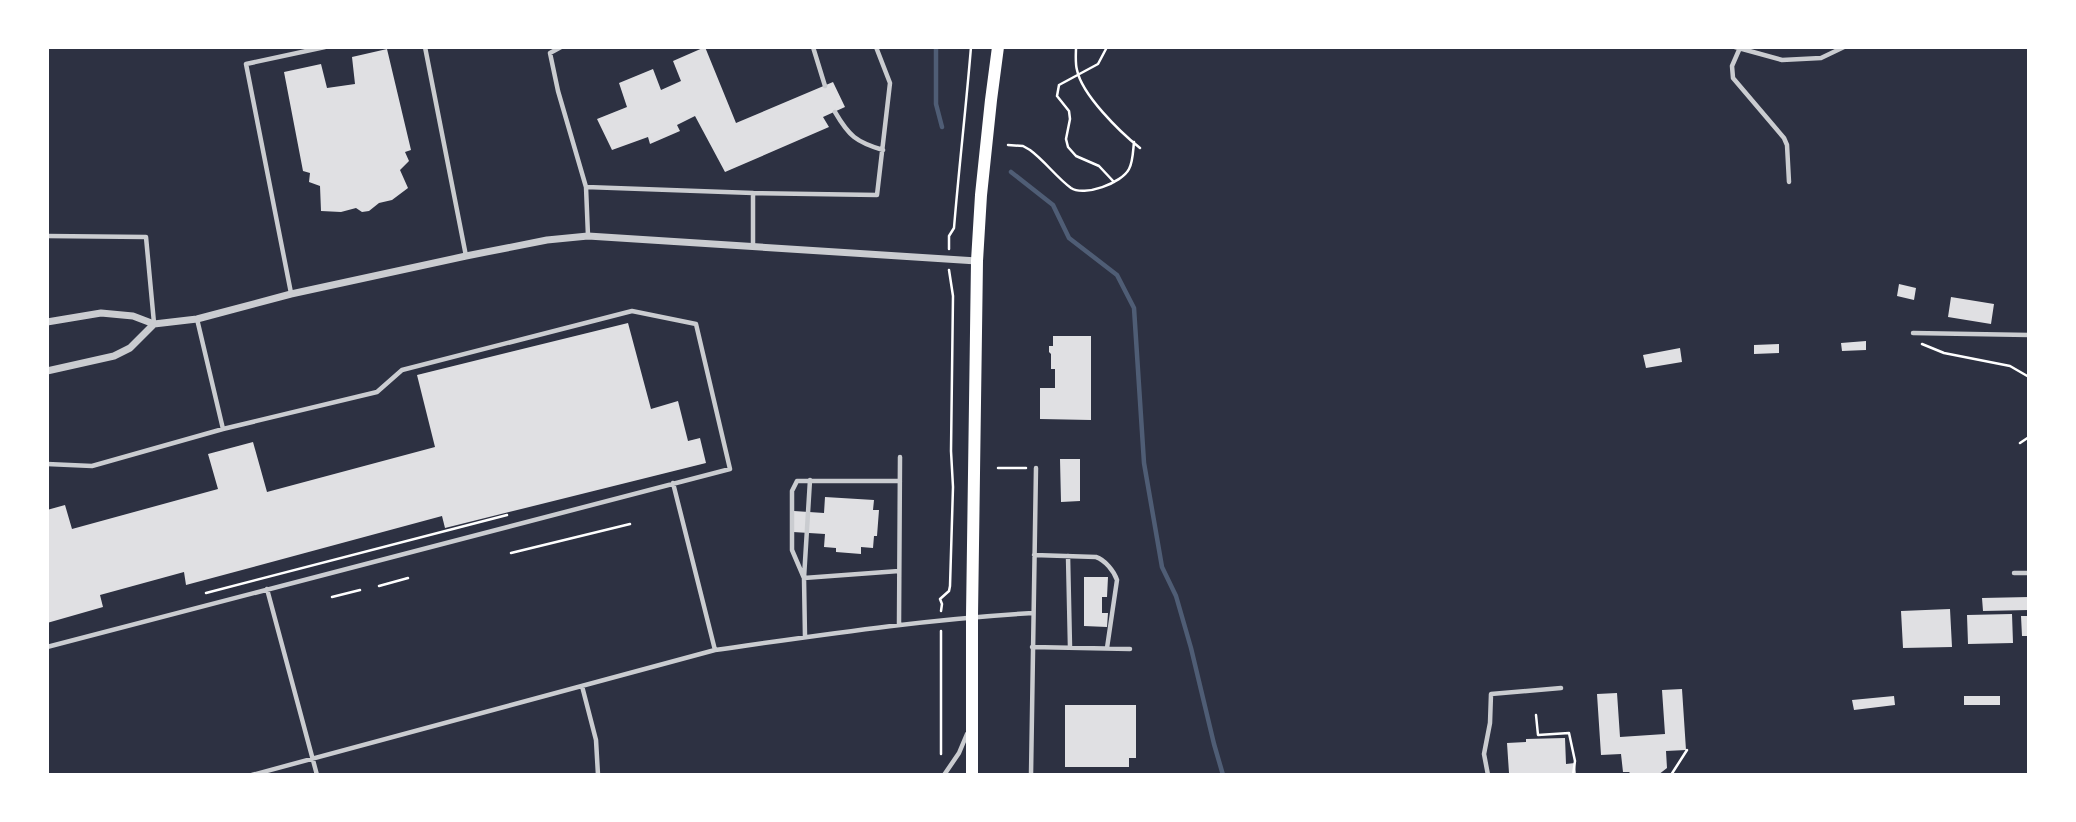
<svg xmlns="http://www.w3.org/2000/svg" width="2076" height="822" font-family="'Nunito Sans',sans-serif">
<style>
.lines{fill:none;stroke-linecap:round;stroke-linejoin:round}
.stream{stroke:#4f5d75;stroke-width:4.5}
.building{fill:#e0e0e3}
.path{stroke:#fff;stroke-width:2.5}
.service{stroke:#caccd0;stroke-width:4.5}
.minor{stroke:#caccd0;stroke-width:7}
.secondary{stroke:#fff;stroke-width:12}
</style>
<rect width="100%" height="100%" fill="#2d3142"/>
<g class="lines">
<!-- stream -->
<path class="stream" d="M936 47V104L942 127
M1011 172 1053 205 1069 238 1117 275 1134 308 1144 463 1162 567 1176 596 1191 648 1214 744 1223 775"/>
</g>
<!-- building -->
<path class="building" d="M705 47 736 123 833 82 845 107 823 117 829 127 725 172 695 116 677 125 680 131 650 144 648 137 612 150 597 119 627 107 619 83 653 69 661 90 681 81 673 61Z
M387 49 411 150 405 152 409 161 400 170 408 188 392 200 379 203 369 211 362 212 356 208 341 212 321 211 320 186 309 182 310 173 303 171 284 72 321 64 327 88 355 84 352 57Z
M1899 284 1916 288 1914 300 1897 296Z
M1951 297 1994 304 1991 324 1948 317Z
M628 323 651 409 678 401 688 441 700 438 706 463 445 528 442 516 186 585 184 572 100 595 103 607 47 623V510L65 505 72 529 218 489 208 454 253 442 267 492 435 447 417 375Z
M1053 336H1091V420L1040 419V388H1055V369H1051V354L1049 352V346H1053Z
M1866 341V350L1842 351 1841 343Z
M1779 344V353L1754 354V345Z
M1680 348 1682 362 1646 368 1643 355Z
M1060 459H1080V501L1061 502Z
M825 497 874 500 873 510H879L877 536H874L873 548 861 547V554L836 552V548L824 547 825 534 793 532 794 511 824 513Z
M1084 577H1108L1107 597H1102V613H1108L1107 627 1084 626Z
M2029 597V610L1983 611 1982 598Z
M1950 609 1952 647 1903 648 1901 611Z
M2012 614 2013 643 1968 644 1967 615Z
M2021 616H2029V636H2022Z
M1682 689 1686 750 1666 751 1667 768 1658 775H1632L1629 772H1623L1621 754 1601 755 1597 694 1617 693 1620 737 1665 734 1662 690Z
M1894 696 1895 705 1854 710 1852 700Z
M1964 696H2000V705H1964Z
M1065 705H1136V758H1129V767H1065Z
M1565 738 1566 764 1575 763 1576 775 1509 773 1507 743 1526 742V739Z"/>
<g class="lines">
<!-- path -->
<path class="path" d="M1076 47C1076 54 1075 63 1077 70 1082 95 1120 132 1140 148
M1107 47 1098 64 1059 85 1057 96 1069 111 1070 119 1066 139 1068 147 1076 156 1099 166 1114 182
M1008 145 1023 146 1030 150C1045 161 1056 177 1071 188 1084 197 1122 183 1129 169 1133 162 1133 151 1134 142
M949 249V236L954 228C959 167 966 108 971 47
M1922 344 1944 353 2010 366 2029 377
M2020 443 2029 437
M998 468H1026
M511 553 630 524
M379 586 408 578
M206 593 507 515
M332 597 360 590
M941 611 942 604 940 599 949 591 950 586 953 487 951 451 953 296 949 270
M1536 715 1538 735 1569 733 1575 761 1573 775
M941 754V631
M1671 775 1687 750"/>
<!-- service -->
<path class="service" d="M425 47 466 256
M561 47 550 53 558 91 586 187 588 236
M813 47 825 86
M1735 47 1782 60 1821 58 1844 47
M1739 50 1732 66 1733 78 1784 138 1787 145 1789 182
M835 112C849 136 856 142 883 150
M586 187 753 193
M47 236 146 237 154 323
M753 246V193L877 195 890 83 876 47
M291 293 246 64 325 47
M197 319 223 429
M1913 333 2029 335
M47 464 92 466 223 429 377 392 402 370 632 311 696 324 730 469 47 647
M673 483 715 650C821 635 926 619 1033 613
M1034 555 1096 557C1105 560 1114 571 1117 580L1107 648
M1068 556 1070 647
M2014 573H2029
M804 578 792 550V491L797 481H900
M804 578 899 571
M267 589 317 775
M899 625 900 457
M805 637 804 578 810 480
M1032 647 1130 649
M582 686 596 740 598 775
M252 775 715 650
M944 775 959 753 967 734
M1031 775 1036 468
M1488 775 1484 754 1490 723 1491 694 1561 688"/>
<!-- minor -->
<path class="minor" d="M47 322 101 313 133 316 154 324 197 319 291 294 466 256 547 240 588 236 977 261
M47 371 114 356 130 348 154 324"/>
<!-- secondary -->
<path class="secondary" d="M972 775V616L977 261 981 195 991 100 998 47"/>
</g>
<!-- border -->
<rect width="2076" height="822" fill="none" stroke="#ffffff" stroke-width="98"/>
</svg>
